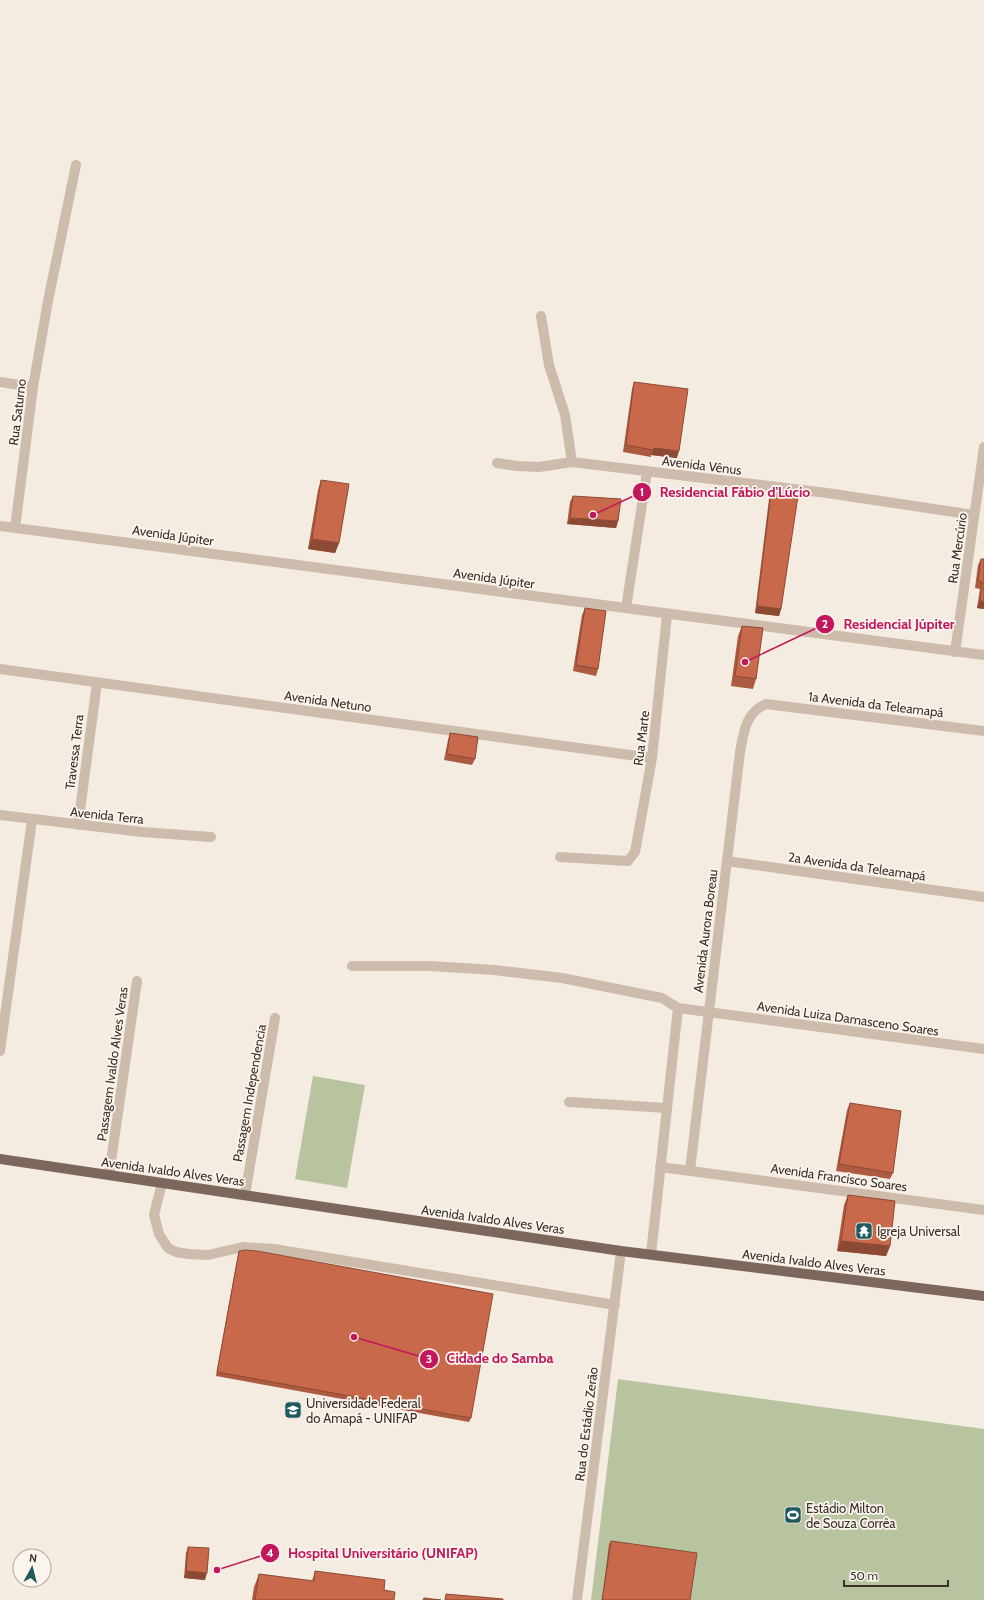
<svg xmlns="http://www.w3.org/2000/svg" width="984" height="1600" font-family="Cabin,sans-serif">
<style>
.green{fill:#b8c4a0}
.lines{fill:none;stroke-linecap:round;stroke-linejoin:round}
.minor{stroke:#cdbbac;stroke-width:10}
.major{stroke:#7d675c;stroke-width:10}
.wall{fill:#ac5a40}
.shaded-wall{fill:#8c4a34}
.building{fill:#c8694b;stroke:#8c4a34}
.labels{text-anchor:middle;stroke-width:3.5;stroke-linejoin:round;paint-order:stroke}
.street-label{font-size:13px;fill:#3b302b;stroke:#fbf5ee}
.poi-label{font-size:13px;fill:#3b302b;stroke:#fbf5ee;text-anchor:start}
.leader{fill:none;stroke:#c2185b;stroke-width:1.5}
.callout-dot{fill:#c2185b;stroke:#fbf5ee;stroke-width:1.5}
.mark-label{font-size:12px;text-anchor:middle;font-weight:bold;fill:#fff}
.callout-label{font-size:14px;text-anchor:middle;font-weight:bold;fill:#c2185b;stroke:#fbf5ee;stroke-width:3.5;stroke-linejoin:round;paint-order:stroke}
</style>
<rect width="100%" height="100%" fill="#f4ebe1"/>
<!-- green -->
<path class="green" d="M313 1076 365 1085 347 1188 295 1179Z
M618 1379 984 1429V1600H591Z"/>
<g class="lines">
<!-- minor -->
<path class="minor" d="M541 316 549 365 565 415 572 462
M0 382 33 387
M497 463 517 466 539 467 572 462 827 493 974 515
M0 526 984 655
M15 528 33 387 48 301 76 165
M626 608 647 472
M955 652 984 447
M0 669 652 758
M0 815 142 832 211 837
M78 825 97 683
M560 857 628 861 635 852 652 758 667 615
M727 861 984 897
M352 966H430L494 970 562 978 662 998 678 1008 984 1049
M0 1051 32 820
M569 1102 667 1108
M660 1167 984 1210
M690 1170 740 752C744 732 745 713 766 704L984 731
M109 1175 137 981
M162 1183 154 1215 159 1234 168 1248 176 1252 189 1254 208 1255 243 1247 274 1249 615 1305
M245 1195 275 1018
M651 1254 678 1008
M577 1600 621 1251"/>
<!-- major -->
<path class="major" d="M0 1159 621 1251 984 1296"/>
</g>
<!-- wall -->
<path class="wall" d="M634 382 677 458 651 455V457L623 452 632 389Z
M321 480 339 543 335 553 308 549 318 490Z
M771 492 781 609 779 616 755 613 769 499Z
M573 496 618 521 616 528 567 524 570 502Z
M981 559 984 609 977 608 980 589 975 588 978 565Z
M585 608 598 669 596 676 573 671 582 615Z
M742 626 756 679 753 689 731 686 738 636Z
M450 733 475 759 472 765 444 760 448 740Z
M850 1103 893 1173 890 1179 836 1171 847 1110Z
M848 1195 890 1246 886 1256 837 1251 844 1205Z
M239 1251 471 1418 469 1422 216 1376 238 1255Z
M611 1541 690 1600H602L609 1544Z
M188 1547 205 1580 184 1578 186 1553Z
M315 1571 384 1590 394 1600H252L254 1587 259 1574 312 1581Z"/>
<!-- shaded-wall -->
<path class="shaded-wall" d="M654 448 679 451 677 458 651 455Z
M570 518 618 521 616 528 567 524Z
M312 539 339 543 335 553 308 549Z
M980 601 984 602V609L977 608Z
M757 606 781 609 779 616 755 613Z
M841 1241 890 1246 886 1256 837 1251Z
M186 1571 207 1573 205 1580 184 1578Z"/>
<!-- building -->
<path class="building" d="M634 382 688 389 679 451 654 448 653 450 626 445Z
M321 480 349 484 339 543 312 539Z
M771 492 798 496 781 609 757 606Z
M573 496 621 499 618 521 570 518Z
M981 559H984V602L980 601 982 582 978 581Z
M585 608 606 611 598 669 576 665Z
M742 626 763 628 756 679 735 676Z
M450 733 478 737 475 759 447 754Z
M850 1103 901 1111 893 1173 839 1164Z
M848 1195 895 1201 890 1246 841 1241Z
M245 1250 257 1251 493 1294 471 1418 217 1372 239 1251Z
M611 1541 697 1553 690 1600H602Z
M188 1547 209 1548 207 1573 186 1571Z
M315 1571 385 1580 384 1590 395 1592 394 1600H255L259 1574 314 1581Z
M446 1594 503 1599V1600H445Z
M424 1598 441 1600H423Z"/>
<!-- icons -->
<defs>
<symbol id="temple-square" viewBox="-11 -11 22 22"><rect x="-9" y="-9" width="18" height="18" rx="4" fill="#1f5a5e" stroke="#fbf5ee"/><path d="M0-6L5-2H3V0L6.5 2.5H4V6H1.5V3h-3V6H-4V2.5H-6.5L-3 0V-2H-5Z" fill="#fff"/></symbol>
<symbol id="university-square" viewBox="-11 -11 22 22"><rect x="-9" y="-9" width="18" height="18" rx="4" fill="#1f5a5e" stroke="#fbf5ee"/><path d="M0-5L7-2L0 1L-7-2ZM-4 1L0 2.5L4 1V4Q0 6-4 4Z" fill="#fff"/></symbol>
<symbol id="stadium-square" viewBox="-11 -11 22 22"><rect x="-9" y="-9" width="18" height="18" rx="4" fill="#1f5a5e" stroke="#fbf5ee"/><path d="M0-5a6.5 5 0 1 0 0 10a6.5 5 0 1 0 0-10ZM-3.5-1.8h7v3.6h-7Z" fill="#fff"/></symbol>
</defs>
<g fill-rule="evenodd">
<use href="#temple-square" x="854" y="1221" width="20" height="20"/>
<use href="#university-square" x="283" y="1400" width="20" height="20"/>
<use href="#stadium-square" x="783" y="1505" width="20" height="20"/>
</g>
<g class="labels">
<!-- street labels -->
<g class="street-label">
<text transform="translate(17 412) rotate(-83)" y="5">Rua Saturno</text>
<text transform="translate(702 465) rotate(7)" y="5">Avenida Vênus</text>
<text transform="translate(173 535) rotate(8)" y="5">Avenida Júpiter</text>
<text transform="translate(957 548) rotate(-82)" y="5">Rua Mercúrio</text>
<text transform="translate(494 578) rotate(8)" y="5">Avenida Júpiter</text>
<text transform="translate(328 701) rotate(8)" y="5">Avenida Netuno</text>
<text transform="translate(876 704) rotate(7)" y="5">1a Avenida da Teleamapá</text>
<text transform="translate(641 738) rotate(-83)" y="5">Rua Marte</text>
<text transform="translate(74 752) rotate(-83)" y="5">Travessa Terra</text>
<text transform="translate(107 815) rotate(6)" y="5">Avenida Terra</text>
<text transform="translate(857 866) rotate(8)" y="5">2a Avenida da Teleamapá</text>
<text transform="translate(705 931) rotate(-83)" y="5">Avenida Aurora Boreau</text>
<text transform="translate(848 1018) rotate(8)" y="5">Avenida Luiza Damasceno Soares</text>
<text transform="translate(112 1064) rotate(-82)" y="5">Passagem Ivaldo Alves Veras</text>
<text transform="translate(249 1093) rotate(-80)" y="5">Passagem Independencia</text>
<text transform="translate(173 1171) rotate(8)" y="5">Avenida Ivaldo Alves Veras</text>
<text transform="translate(839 1177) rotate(8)" y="5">Avenida Francisco Soares</text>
<text transform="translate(493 1219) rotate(8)" y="5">Avenida Ivaldo Alves Veras</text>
<text transform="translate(814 1262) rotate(7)" y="5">Avenida Ivaldo Alves Veras</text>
<text transform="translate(586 1424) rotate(-83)" y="5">Rua do Estádio Zerão</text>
</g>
<!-- poi labels -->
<g class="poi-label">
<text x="877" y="1236">Igreja Universal</text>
<text x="306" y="1408">Universidade Federal<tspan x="306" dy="15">do Amapá - UNIFAP</tspan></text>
<text x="806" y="1513">Estádio Milton<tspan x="806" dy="15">de Souza Corrêa</tspan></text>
</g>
</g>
<!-- callouts -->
<path class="leader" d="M593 515L642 492M745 662L825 624M354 1337L429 1359M217 1570L270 1553"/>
<g class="callout-dot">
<circle cx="593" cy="515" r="4"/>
<circle cx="745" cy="662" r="4"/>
<circle cx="354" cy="1337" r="4"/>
<circle cx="217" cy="1570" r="4"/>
<circle cx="642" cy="492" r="10"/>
<circle cx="825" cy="624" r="10"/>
<circle cx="429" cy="1359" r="10"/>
<circle cx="270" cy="1553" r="10"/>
</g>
<g class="mark-label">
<text x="642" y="496">1</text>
<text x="825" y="628">2</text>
<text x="429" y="1363">3</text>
<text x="270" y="1557">4</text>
</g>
<g class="callout-label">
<text x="735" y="497">Residencial Fábio d'Lúcio</text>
<text x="899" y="629">Residencial Júpiter</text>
<text x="500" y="1363">Cidade do Samba</text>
<text x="383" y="1558">Hospital Universitário (UNIFAP)</text>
</g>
<!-- north arrow -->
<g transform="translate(32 1568) rotate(7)"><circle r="19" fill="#fbf5ee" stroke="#aea6a0"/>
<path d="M0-3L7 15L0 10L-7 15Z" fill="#1f5a5e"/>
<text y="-6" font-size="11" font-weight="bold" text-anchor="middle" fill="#3b302b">N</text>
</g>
<!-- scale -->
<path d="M844 1580v6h104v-6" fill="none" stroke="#3b302b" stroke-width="2"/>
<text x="850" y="1580" font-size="12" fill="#3b302b" stroke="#fbf5ee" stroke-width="3" paint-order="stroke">50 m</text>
</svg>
